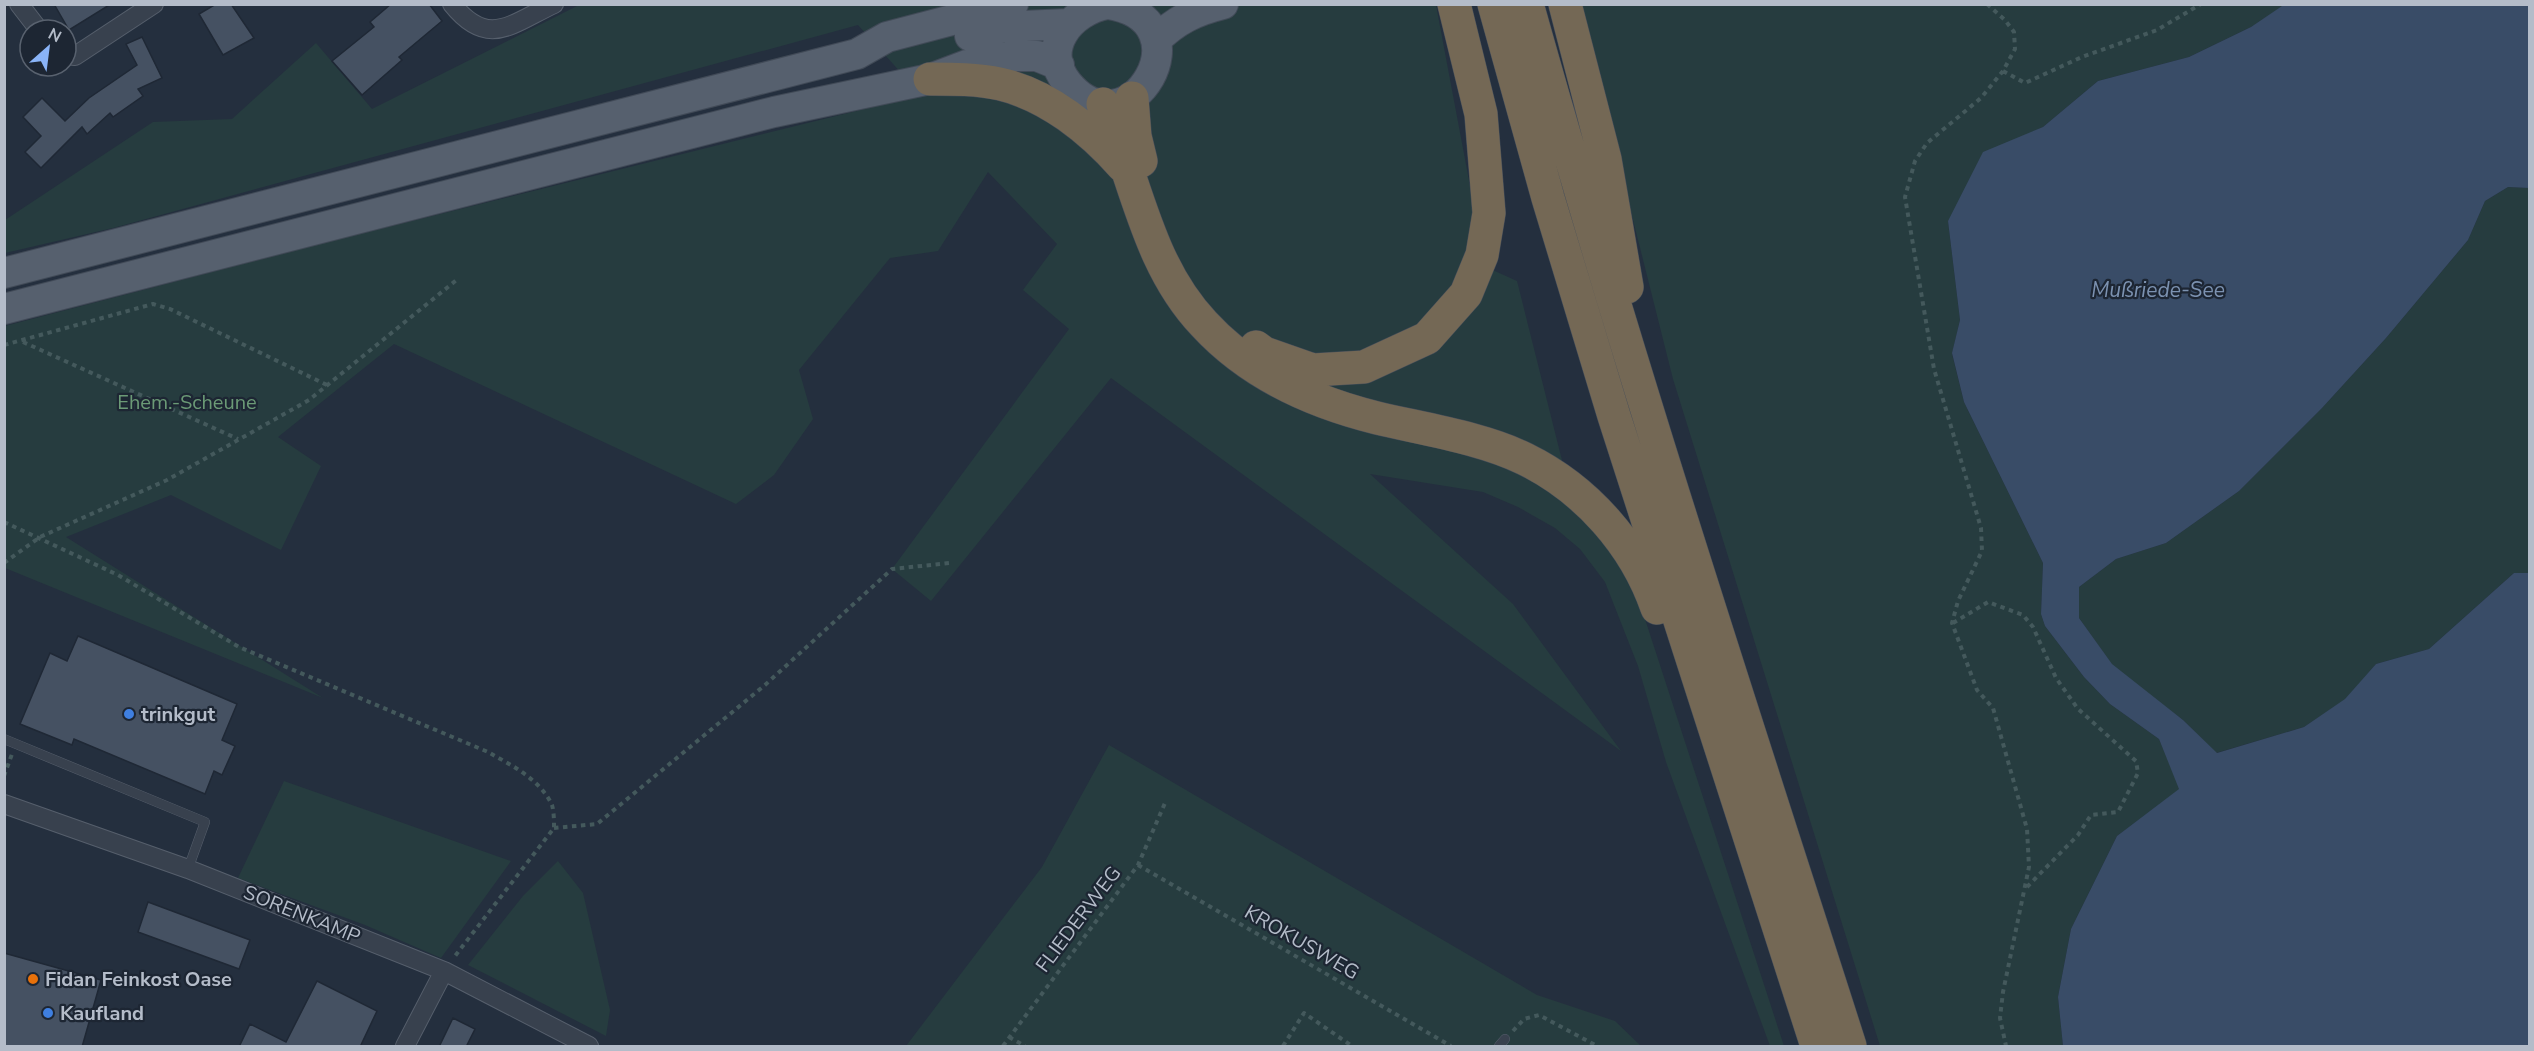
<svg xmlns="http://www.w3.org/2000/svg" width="2534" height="1051" font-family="'Nunito Sans',sans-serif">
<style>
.green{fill:#263c3f}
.water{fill:#394c67}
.building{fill:#455162;stroke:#1f2835;stroke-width:1.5}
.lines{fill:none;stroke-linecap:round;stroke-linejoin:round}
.lane-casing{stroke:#565f6c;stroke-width:10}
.street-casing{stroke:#565f6c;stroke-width:20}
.primary-casing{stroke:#414a57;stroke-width:32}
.highway-casing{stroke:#434c59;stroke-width:34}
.path{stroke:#44595c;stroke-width:4;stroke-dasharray:4.5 4.5;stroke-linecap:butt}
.lane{stroke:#38414e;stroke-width:9}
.street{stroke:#38414e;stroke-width:18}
.primary{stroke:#56606e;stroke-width:30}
.highway{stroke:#746855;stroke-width:33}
.shop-dot{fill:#3f7fe0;stroke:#1d2633;stroke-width:2}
.food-dot{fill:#e8710a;stroke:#1d2633;stroke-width:2}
.labels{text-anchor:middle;stroke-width:4.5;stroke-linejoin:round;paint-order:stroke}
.park-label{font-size:20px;fill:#6b9a76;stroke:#1d2633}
.poi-label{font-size:20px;font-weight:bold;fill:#b4bcc9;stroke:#1d2633;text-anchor:start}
.street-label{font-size:20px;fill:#b4bcc9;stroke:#1d2633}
.water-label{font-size:21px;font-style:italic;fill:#7c92b1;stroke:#1d2633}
</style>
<rect width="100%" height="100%" fill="#242f3e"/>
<!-- green -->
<path class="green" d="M579 5H1436L1474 207 1466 258 1517 281 1575 512 1603 541 1628 580 1645 619 1784 1046H1770L1666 762 1638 666 1605 582 1580 549 1555 528 1518 507 1483 492 1370 474 1513 604 1621 751 1111 378 931 601 892 569 1069 329 1023 290 1057 244 988 172 938 251 890 258 799 370 813 419 774 475 736 504 394 344 278 437 321 466 281 550 171 495 66 537 323 698 5 568V326L339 239 921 95 858 25 113 228 5 253V220L153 122 232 119 316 43 372 109Z
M1579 5H2285L2251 27 2189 57 2098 81 2043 127 2024 136 1948 221 1960 320 1952 354 1964 402 2043 563 2041 614 2045 626 2084 677 2110 704 2159 739 2180 789 2117 836 2071 929 2058 997 2063 1046H1880L1673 379Z
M2508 187 2529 188V573H2514L2429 649 2376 664 2346 699 2304 727 2216 753 2183 720 2115 669 2079 618V587L2116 559 2166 543 2239 491 2322 408 2386 338 2468 240 2485 201Z
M1109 745 1537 995 1615 1021 1641 1046H906L1042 867Z
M284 781 511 861 441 958 365 925 238 878Z
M558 861 583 893 610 1010 606 1036 468 965 523 896Z"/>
<!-- water -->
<path class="water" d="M2285 4 2529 5V188L2508 187 2485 201 2468 240 2386 338 2322 408 2239 491 2166 543 2116 559 2079 587V618L2112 664 2183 720 2217 753 2304 727 2345 699 2376 664 2429 649 2514 573H2529V1046H2063L2058 997 2071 929 2117 836 2179 789 2159 739 2110 704 2084 677 2045 626 2041 614 2043 563 1964 402 1952 353 1960 320 1948 221 1983 152 2043 127 2098 81 2189 57 2251 27Z"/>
<!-- building -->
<path class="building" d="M54 4H111L69 30Z
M216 4H231L254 38 223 55 199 14Z
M391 4H429L442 21 399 57 402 60 362 95 332 61 374 27 370 22Z
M142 37 162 78 138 89 143 96 113 117 110 113 87 134 82 127 41 168 25 152 41 136 23 117 42 98 65 121 89 98 137 65 126 44Z
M78 636 237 704 222 740 235 746 222 775 214 771 205 794 74 739 72 745 20 724 50 653 67 661Z
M148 902 250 940 239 969 138 932Z
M4 953 101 980 82 1047H4Z
M317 981 377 1011 360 1047H239L250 1024 286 1042Z
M453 1018 475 1029 466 1047H439Z"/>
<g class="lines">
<defs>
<path id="lane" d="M4 739 205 822 188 869
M1499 1046 1505 1039"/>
<path id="street" d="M19 4 39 30
M452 4C488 49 511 24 554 4
M66 55 75 56 154 4
M4 804 188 869 444 971 589 1046
M405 1046 444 971"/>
<path id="primary" d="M1107 4C1070 11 1039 49 1068 84 1129 157 1211 20 1108 4
M970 36 1002 27 1068 24
M1156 40C1176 20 1195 11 1223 4
M4 273 857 54 887 37 1013 4
M4 309 774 112 930 79 967 65 1012 56H1037L1059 65"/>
<path id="highway" d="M1494 4 1548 198 1614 416 1817 1046
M1527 4C1625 355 1739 700 1850 1046
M1565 4 1605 159 1627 287
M930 79C953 79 977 79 1000 84 1048 95 1091 130 1123 166
M1132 98 1135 136 1141 161
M1103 104C1136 178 1146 263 1204 324 1250 374 1312 402 1377 418 1423 429 1483 438 1525 459 1586 489 1635 544 1657 608
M1256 347 1264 353 1313 370 1364 367 1427 338 1466 294 1482 255 1489 213 1481 114 1454 4"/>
</defs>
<!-- lane casing -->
<use href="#lane" class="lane-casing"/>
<!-- street casing -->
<use href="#street" class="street-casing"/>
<!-- primary casing -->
<use href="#primary" class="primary-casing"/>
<!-- highway casing -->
<use href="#highway" class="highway-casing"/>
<!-- path -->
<path class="path" d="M1987 4 2005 20 2014 32 2015 49 2003 71 1981 98 1927 143 1915 161 1905 197 1934 369 1981 528 1982 551 1958 601 1952 623 1977 690 1993 708 2027 829 2029 867 2003 992 2000 1018 2006 1046
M2003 71 2025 83 2082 57 2157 30 2201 4
M23 342 238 439
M4 345 153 304 170 309 327 385
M4 522 118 575 239 647 488 752C511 765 540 779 552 805 554 812 554 821 554 828L455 956
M4 563 40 537 167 480 309 400 459 278
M1953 623 1988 602 2023 615 2033 627 2056 678 2078 709 2136 761 2138 773 2118 812 2091 815 2078 835 2025 889
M4 776 12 754
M554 828 597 824 765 685 892 569 950 563
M1138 865 1451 1046
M1513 1031 1524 1019 1539 1015 1597 1046
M1009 1037 1025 1046
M1003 1046 1138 865 1165 803
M1283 1046 1304 1013 1352 1046"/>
<!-- lane -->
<use href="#lane" class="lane"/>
<!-- street -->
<use href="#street" class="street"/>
<!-- primary -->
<use href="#primary" class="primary"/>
<!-- highway -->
<use href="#highway" class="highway"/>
</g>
<!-- markers -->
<g class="shop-dot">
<circle cx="129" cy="714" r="6"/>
<circle cx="48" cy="1013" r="6"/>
</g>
<circle class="food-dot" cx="33" cy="979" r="6"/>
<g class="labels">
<!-- park labels -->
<g class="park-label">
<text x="187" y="409">Ehem.-Scheune</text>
</g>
<!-- poi labels -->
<g class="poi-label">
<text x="141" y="721">trinkgut</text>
<text x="45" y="986">Fidan Feinkost Oase</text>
<text x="60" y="1020">Kaufland</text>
</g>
<!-- street labels -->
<g class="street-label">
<text transform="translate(302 914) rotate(22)" y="7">SORENKAMP</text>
<text transform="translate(1078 919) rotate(-53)" y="7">FLIEDERWEG</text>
<text transform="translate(1302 942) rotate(30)" y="7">KROKUSWEG</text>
</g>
<!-- water labels -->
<g class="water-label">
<text x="2158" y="297">Mußriede-See</text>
</g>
</g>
<!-- border -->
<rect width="2534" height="1051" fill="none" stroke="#b4bcc9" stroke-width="12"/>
<!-- north arrow -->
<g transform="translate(48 48) rotate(28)"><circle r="28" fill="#1d2633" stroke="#59626f" stroke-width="1.5"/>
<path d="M0-4.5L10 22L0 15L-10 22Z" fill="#8ab4f8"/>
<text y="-9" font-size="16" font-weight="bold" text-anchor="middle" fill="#b4bcc9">N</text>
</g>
</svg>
